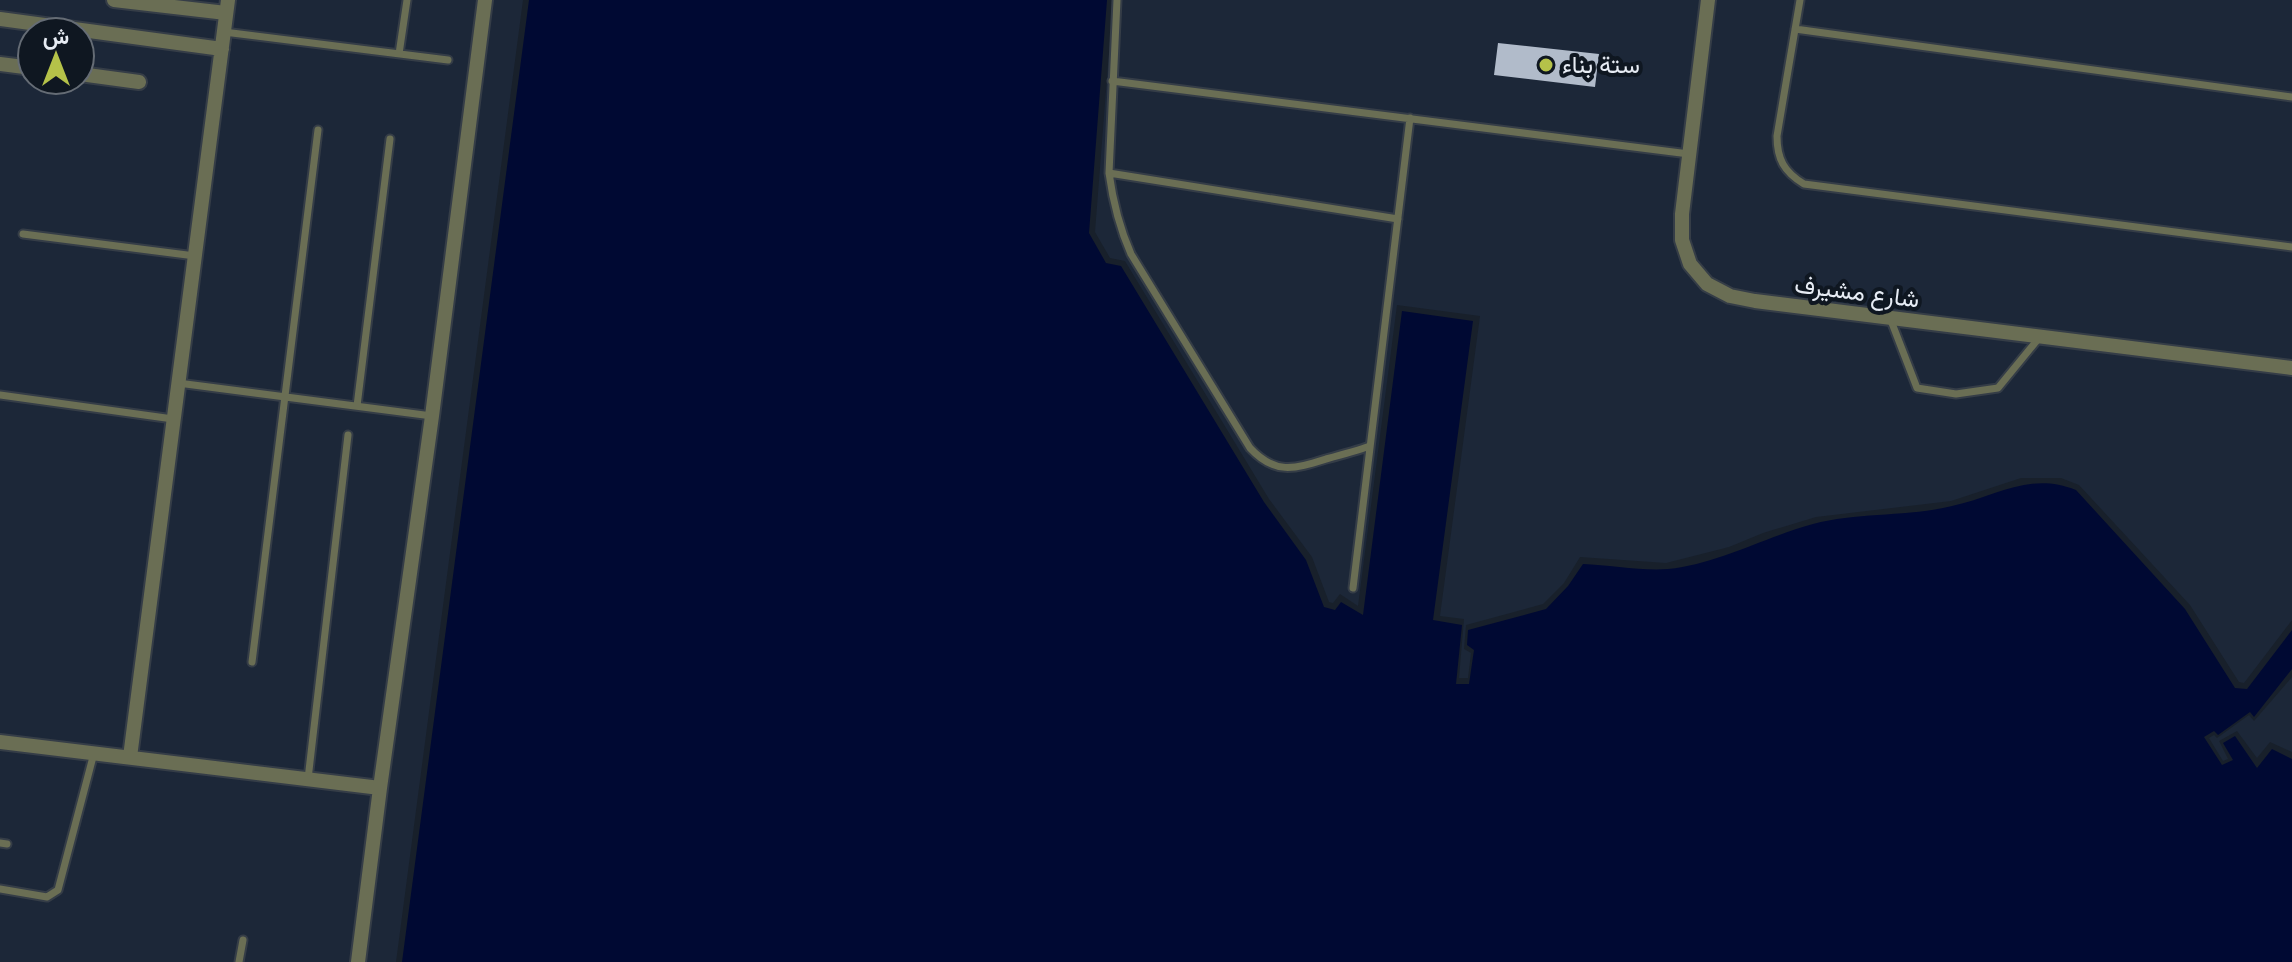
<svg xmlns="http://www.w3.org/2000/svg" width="2292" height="962" font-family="Lato,Vazirmatn,sans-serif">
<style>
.built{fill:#1c2738;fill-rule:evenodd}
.water{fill:#000933}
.building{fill:#b1bbca}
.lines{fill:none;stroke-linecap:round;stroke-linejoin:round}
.lane-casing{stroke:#353d47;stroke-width:11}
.street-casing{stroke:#353d47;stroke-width:18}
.lane{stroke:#6a6e54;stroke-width:7}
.street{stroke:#6a6e54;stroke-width:14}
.poi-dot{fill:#b5c249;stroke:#0f1721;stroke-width:3}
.labels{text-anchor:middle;stroke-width:8;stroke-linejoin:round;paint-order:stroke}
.poi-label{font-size:24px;fill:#e7ecf4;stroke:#0f1721;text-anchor:start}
.street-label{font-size:24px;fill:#e7ecf4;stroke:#0f1721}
</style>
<rect width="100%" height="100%" fill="#18202b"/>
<!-- built -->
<path class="built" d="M0 0H523L396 962H0ZM32 32H80V80H32Z
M1113 0H2292V620L2244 683 2239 682 2190 605 2079 485 2061 478H2021L1951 501 1816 517 1763 533 1729 547 1666 563 1580 557 1564 583 1543 604 1466 625 1464 649 1471 653 1468 678H1459L1464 619 1440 616 1480 316 1397 305 1358 606 1340 594 1333 603 1329 602 1312 557 1269 499 1125 261 1110 258 1095 232Z
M2292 677V752L2270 742 2257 758 2237 731 2219 741 2228 759 2223 761 2209 738 2214 735 2217 738 2249 715 2254 721Z"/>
<!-- water -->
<path class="water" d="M529 0H1107L1089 233 1106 263 1121 266 1264 502 1306 560 1324 607 1335 610 1341 602 1363 615 1402 311 1473 321 1433 620 1462 625 1456 684H1469L1474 650 1467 645 1468 630 1546 609 1568 586 1583 564C1609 565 1642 571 1668 569 1718 564 1765 537 1813 524 1858 512 1907 517 1952 506 1996 497 2029 471 2076 490L2185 609 2235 688 2247 689 2292 630V669L2254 717 2250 712 2218 735 2214 731 2204 737 2222 765 2233 760 2223 743 2235 736 2257 768 2272 749 2292 759V962H402Z"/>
<!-- building -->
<path class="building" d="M1498 43 1599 54 1595 87 1494 75Z"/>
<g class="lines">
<defs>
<path id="lane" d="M1117 0 1109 173C1113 202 1119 227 1131 254L1250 448C1275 475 1294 469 1326 459 1341 455 1356 451 1370 446
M1800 0 1777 136C1777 159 1784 172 1804 184L2292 247
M1795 29 2292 97
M224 32 448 60
M399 54 407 0
M1112 81 1689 154
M1109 173 1398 219
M23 234 195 256
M1890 318 1917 388 1956 394 1998 388 2039 338
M178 383 432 416
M0 395 173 419
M357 406 390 139
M1353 588 1410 118
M252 662 318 130
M308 779 348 435
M0 843 7 844
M0 889 47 897 58 890 94 753
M239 962 243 940"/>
<path id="street" d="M114 0 226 13
M1708 0 1682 214V240L1690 264 1707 284 1730 296 1755 301 2292 368
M0 19 222 49
M0 64 32 68
M80 74 139 82
M0 742 380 788
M130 757 228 0
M358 962 380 788 432 416 485 0"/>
</defs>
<!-- lane casing -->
<use href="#lane" class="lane-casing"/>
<!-- street casing -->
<use href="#street" class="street-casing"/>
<!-- lane -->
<use href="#lane" class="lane"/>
<!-- street -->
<use href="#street" class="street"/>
</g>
<!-- markers -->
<circle class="poi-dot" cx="1546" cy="65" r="8"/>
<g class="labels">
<!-- poi labels -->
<g class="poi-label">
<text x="1562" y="73">ستة بناء</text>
</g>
<!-- street labels -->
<g class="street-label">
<text transform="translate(1857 292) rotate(7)" y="8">شارع مشيرف</text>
</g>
</g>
<!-- north arrow -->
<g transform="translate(56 56)"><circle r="38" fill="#0f1721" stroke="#656c75" stroke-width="2"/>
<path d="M0-6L14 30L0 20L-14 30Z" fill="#b5c249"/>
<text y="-12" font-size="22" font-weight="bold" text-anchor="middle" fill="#e7ecf4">ش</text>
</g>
</svg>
